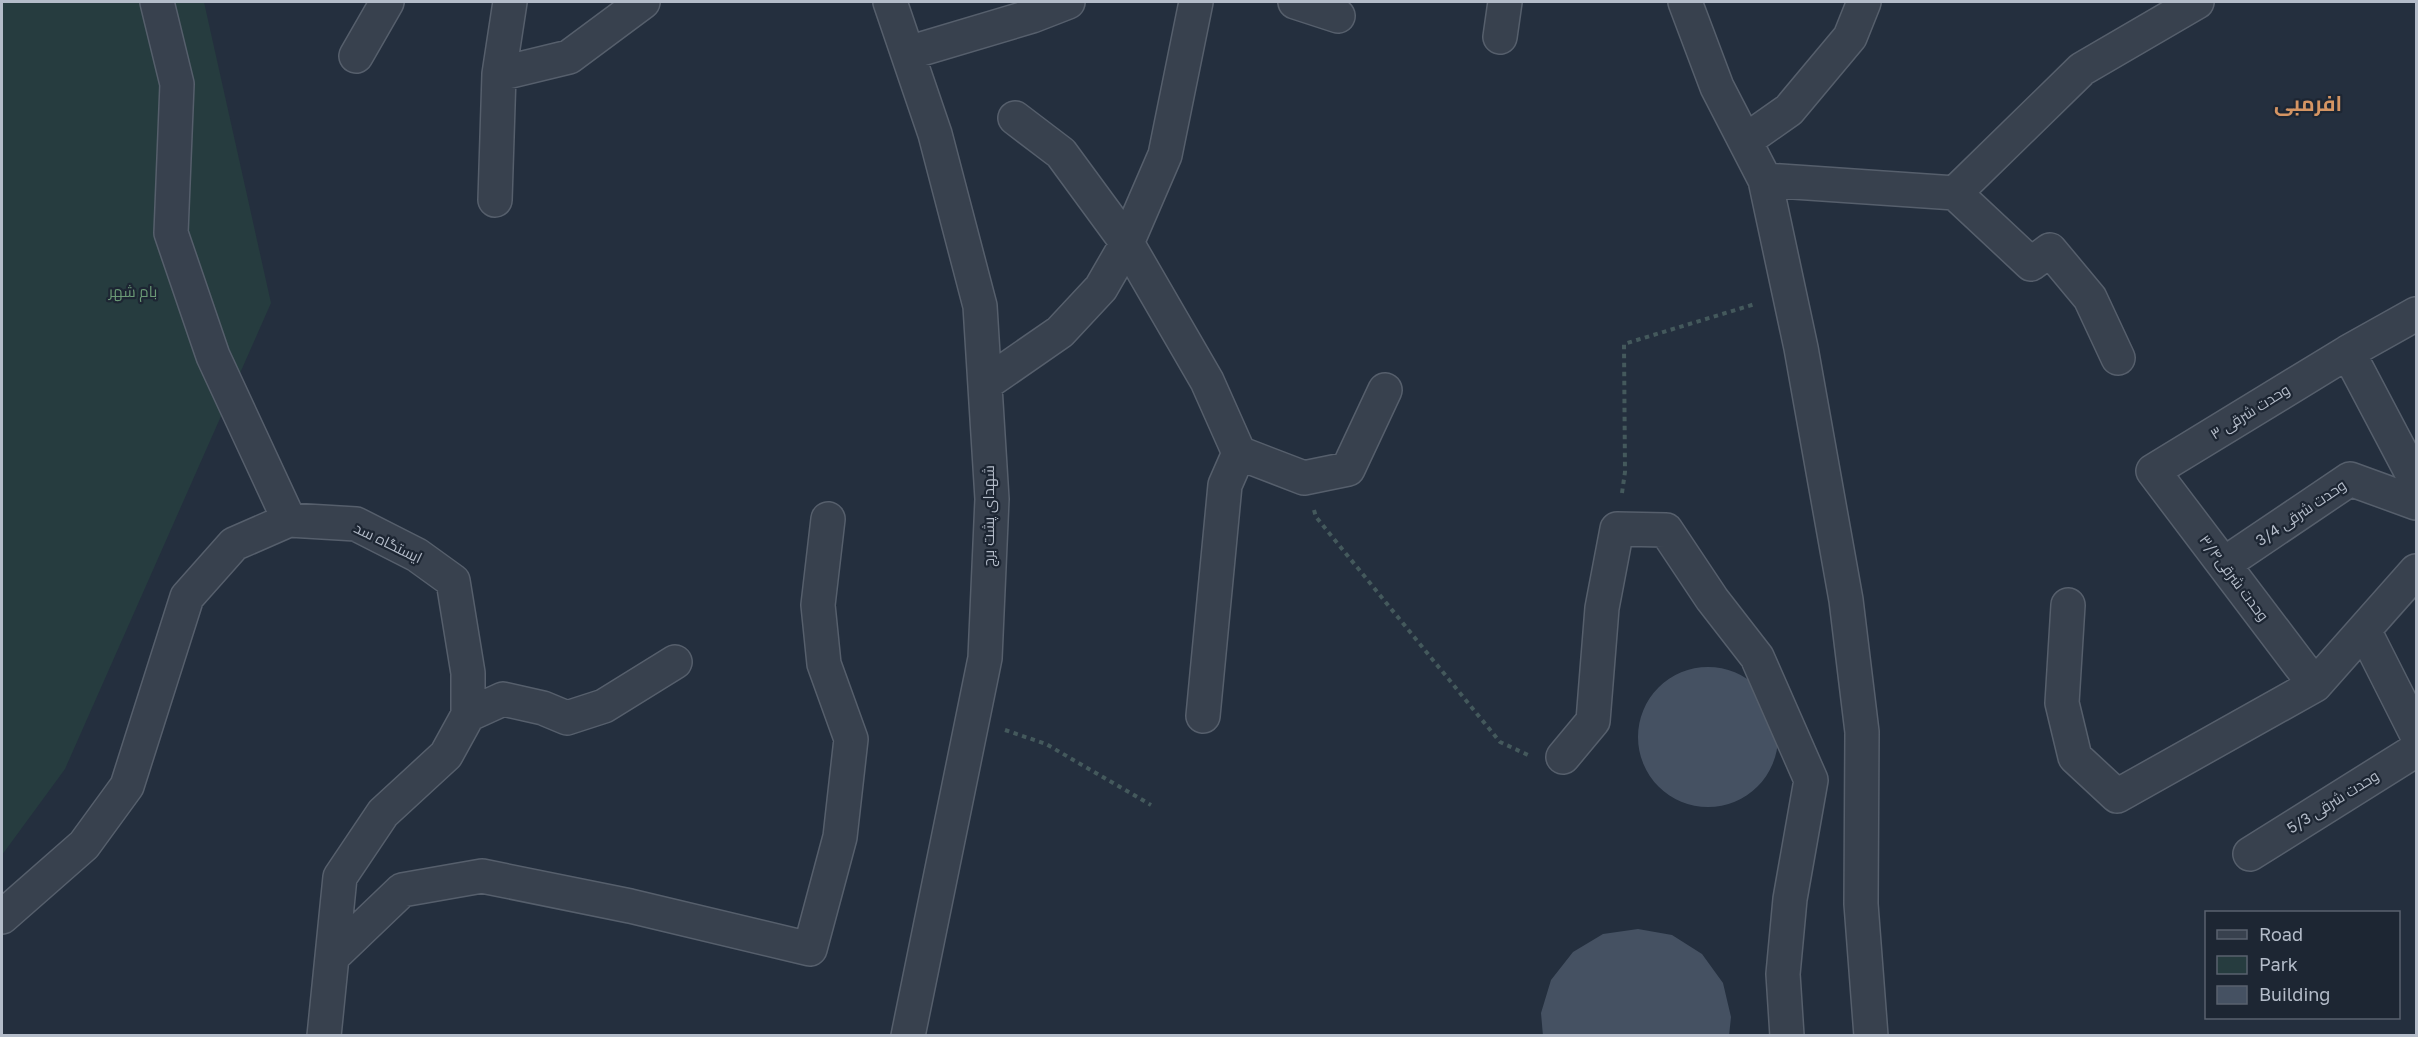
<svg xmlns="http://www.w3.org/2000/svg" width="2418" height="1037" font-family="'Golos Text',Cairo,sans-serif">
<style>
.green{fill:#263c3f}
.building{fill:#455162}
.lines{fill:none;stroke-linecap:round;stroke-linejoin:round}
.minor-casing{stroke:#565f6c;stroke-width:36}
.path{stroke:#44595c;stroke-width:4;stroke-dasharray:4.5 4.5;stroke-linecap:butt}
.minor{stroke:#38414e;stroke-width:33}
.labels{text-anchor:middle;stroke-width:4.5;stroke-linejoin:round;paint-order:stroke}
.park-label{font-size:15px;fill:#6b9a76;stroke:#1d2633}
.street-label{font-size:15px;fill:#b4bcc9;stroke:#1d2633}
.district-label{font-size:21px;font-weight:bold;fill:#d59563;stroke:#1d2633}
</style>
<rect width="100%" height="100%" fill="#242f3e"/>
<!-- green -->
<path class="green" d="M2 2H204L271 303 65 769 2 855Z"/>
<!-- building -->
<path class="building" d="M1638 737a70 70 0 1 1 140 0a70 70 0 1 1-140 0Z
M1638 929 1672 935 1702 954 1723 983 1731 1017 1729 1036H1543L1541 1013 1551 980 1573 952 1603 934Z"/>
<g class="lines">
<defs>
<path id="minor" d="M157 2 177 84 171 233 213 356 289 520
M890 2 935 134 980 306 992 499 985 658 908 1036
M1295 2 1338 16
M1685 2 1717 87 1765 180 1801 348 1846 600 1862 732 1861 904 1871 1036
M1500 37 1505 2
M908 53 1032 16 1068 2
M356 56 387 2
M499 74 569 57 643 2
M1015 118 1061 153 1127 243 1207 381 1239 453 1304 478 1348 469 1385 390
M1745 141 1789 110 1850 37 1864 2
M1765 180 1955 193 2082 69 2197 2
M1955 193 2031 264 2050 250 2090 298 2118 358
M495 200 499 74 510 2
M2416 314 2348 352 2416 481
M985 384 1060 332 1101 288 1127 243 1165 155 1196 2
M2224 564 2350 479 2416 503
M2068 605 2062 703 2075 757 2117 796 2315 685 2416 571
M2364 630 2416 733
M2315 685 2153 471 2348 352
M468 715 503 699 543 708 567 718 604 706 675 662
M1203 716 1225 485 1239 453
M1563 757 1593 721 1602 608 1617 529 1666 530 1712 599 1757 657 1811 780 1790 899 1783 974 1787 1036
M2250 854 2416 750
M2 917 84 845 127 786 187 597 234 544 289 520 356 524 417 555 453 581 468 673V715L446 755 383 813 340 877 324 1036
M332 957 402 890 482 876 630 906 810 949 840 837 851 739 824 664 818 605 828 519"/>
</defs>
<!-- minor casing -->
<use href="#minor" class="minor-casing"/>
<!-- path -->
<path class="path" d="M1622 493 1625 472 1624 344 1755 304
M1314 510 1316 517 1500 742 1528 755
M1005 730 1046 744 1151 805"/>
<!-- minor -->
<use href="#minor" class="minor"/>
</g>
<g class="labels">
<!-- park labels -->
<g class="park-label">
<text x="133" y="297">بام شهر</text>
</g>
<!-- street labels -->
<g class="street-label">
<text transform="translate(2250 412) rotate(-32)" y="5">وحدت شرقی ۳</text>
<text transform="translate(2301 513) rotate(-34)" y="5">وحدت شرقی 3/4</text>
<text transform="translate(989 516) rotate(-90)" y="5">شهدای پشت برج</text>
<text transform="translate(388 543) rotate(26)" y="5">ایستگاه سد</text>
<text transform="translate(2234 578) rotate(53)" y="5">وحدت شرقی۳/۴</text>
<text transform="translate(2333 802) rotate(-32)" y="5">وحدت شرقی 5/3</text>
</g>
<!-- district labels -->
<g class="district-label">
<text x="2308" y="111">افرمبی</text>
</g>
</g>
<!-- border -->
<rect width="2418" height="1037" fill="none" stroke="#b4bcc9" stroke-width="6"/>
<!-- legend -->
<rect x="2205" y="911" width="195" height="108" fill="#1d2633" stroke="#59626f" stroke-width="1.5"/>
<rect x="2217" y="930" width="30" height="9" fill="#38414e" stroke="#59626f" stroke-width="1.5"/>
<text x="2259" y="941" font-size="18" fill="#b4bcc9">Road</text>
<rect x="2217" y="956" width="30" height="18" fill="#263c3f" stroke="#59626f" stroke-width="1.5"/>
<text x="2259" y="971" font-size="18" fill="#b4bcc9">Park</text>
<rect x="2217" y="986" width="30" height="18" fill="#455162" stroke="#59626f" stroke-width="1.5"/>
<text x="2259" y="1001" font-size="18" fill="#b4bcc9">Building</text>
</svg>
